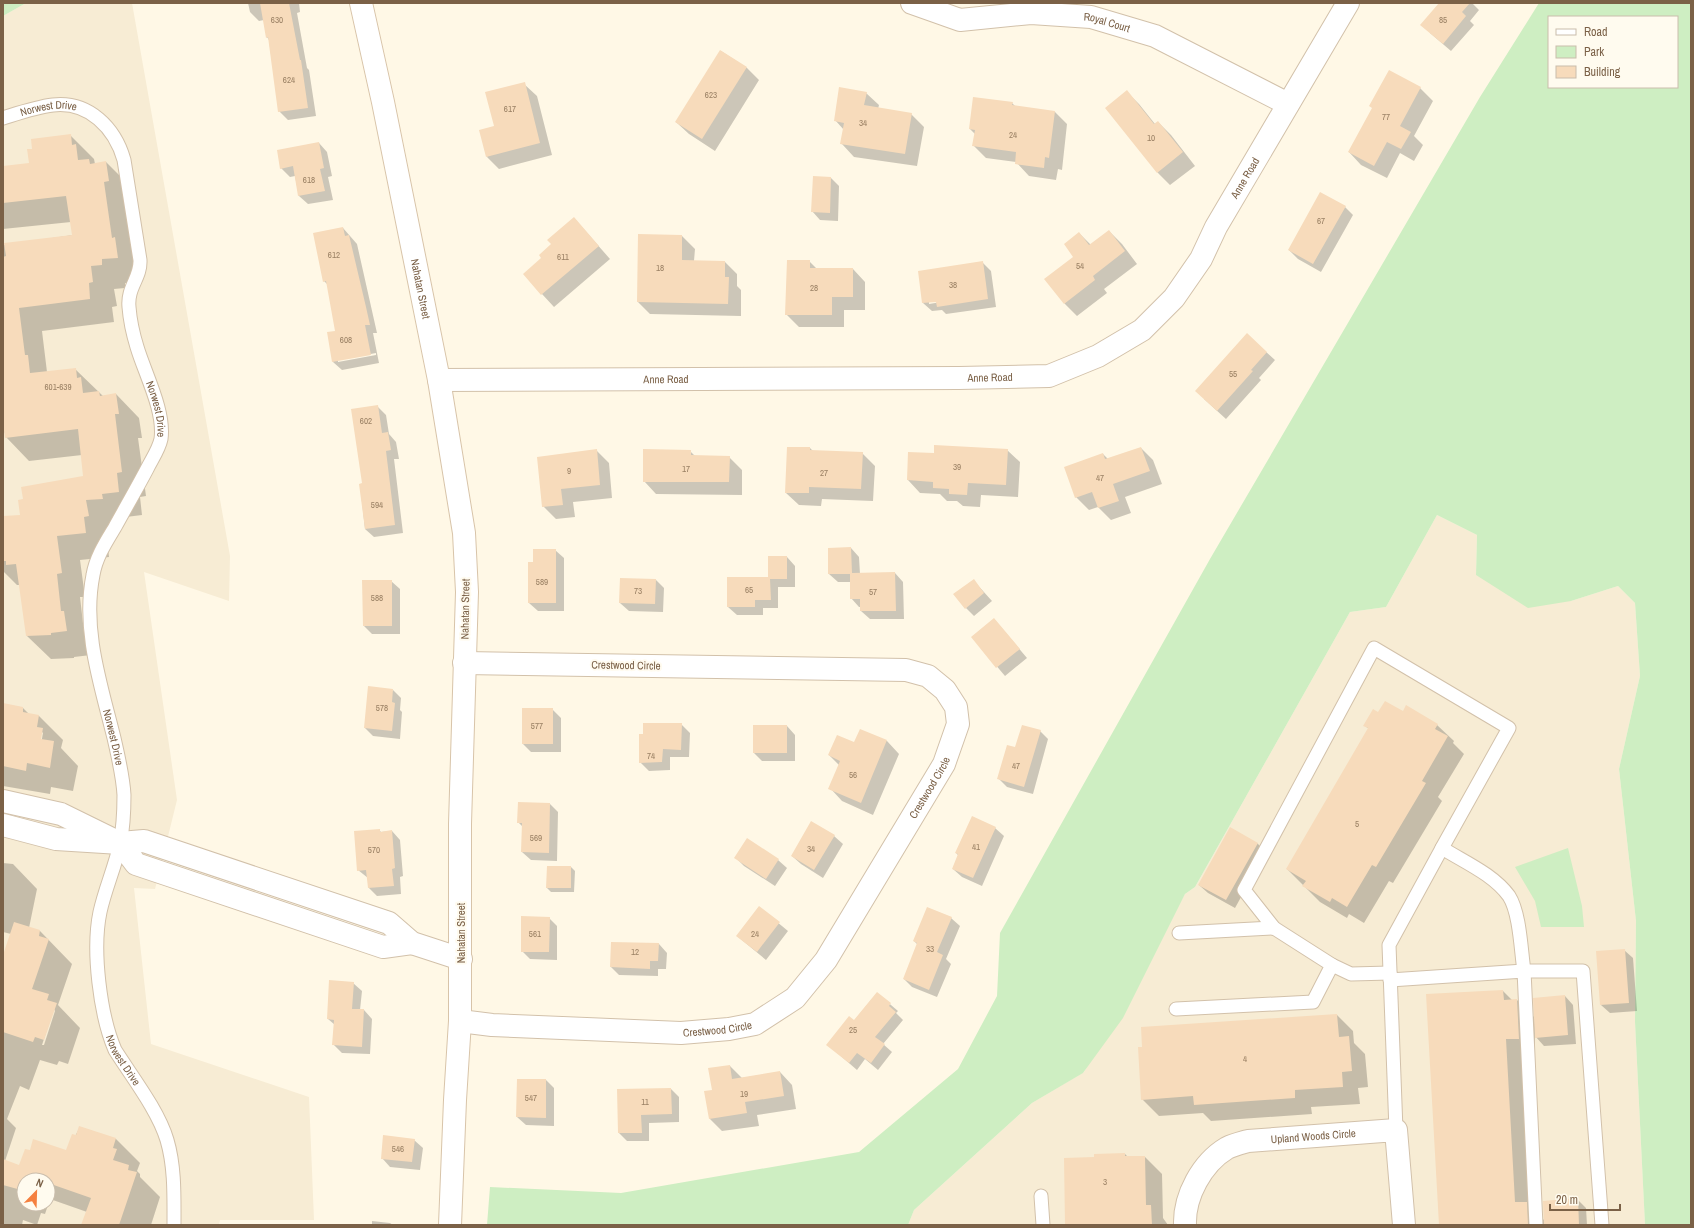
<svg xmlns="http://www.w3.org/2000/svg" width="1694" height="1228" font-family="'Archivo Narrow',sans-serif">
<style>
.residential{fill:#f7ecd4;fill-rule:evenodd}
.green{fill:#ceeec2;fill-rule:evenodd}
.shadow{fill:#0003;fill-rule:evenodd}
.building{fill:#f7dbbb}
.lines{fill:none;stroke-linecap:round;stroke-linejoin:round}
.service-casing{stroke:#d2c1aa;stroke-width:15}
.minor-casing{stroke:#d2c1aa;stroke-width:24}
.secondary-casing{stroke:#d8c4a9;stroke-width:24}
.service{stroke:#fff;stroke-width:13}
.minor{stroke:#fff;stroke-width:22}
.secondary{stroke:#fff;stroke-width:22}
.labels{text-anchor:middle;stroke-width:4;stroke-linejoin:round;paint-order:stroke}
.number-label{font-size:9px;fill:#9a8064}
.street-label{font-size:11px;fill:#7b6147;stroke:#fffbef}
</style>
<rect width="100%" height="100%" fill="#fff8e6"/>
<!-- residential -->
<path class="residential" d="M26 3H132L230 556 229 601 144 572 177 800 155 889 134 888 151 1044 309 1097 314 1220H220L219 1225H3V16ZM24 1180H48V1204H24Z
M1437 515 1477 535 1476 575 1571 601 1618 586 1635 603 1640 676 1619 769 1636 921 1635 1022 1645 1225H908L914 1210 1032 1103 1084 1072 1185 894 1195 887 1350 612 1386 607Z"/>
<!-- green -->
<path class="green" d="M3 3H26L3 16Z
M1539 3H1691V1225H1645L1635 1022 1636 921 1619 769 1640 676 1635 603 1618 586 1571 601 1528 608 1476 575 1477 535 1437 515 1386 607 1350 612 1195 887 1185 894 1123 1018 1083 1073 1032 1103 914 1210 908 1225H487L490 1187 621 1193 859 1152 958 1069 997 996 1000 933 1210 559 1480 97ZM1549 17H1677V87H1549Z
M1568 848 1582 906 1584 927H1541L1535 901 1515 867Z"/>
<!-- shadow -->
<path class="shadow" d="M248 3H299L300 12 297 13 307 68 309 70 316 116 288 120 279 111 269 40 267 37 264 20 259 21 250 12Z
M1440 3H1472L1479 10 1470 21 1474 25 1451 51 1430 33Z
M721 51 747 68 759 80 715 151 689 134 676 122Z
M524 84 537 96 552 155 499 169 487 157 495 127Z
M1420 88 1433 101 1414 136 1423 145 1414 161 1400 153 1387 178 1361 165 1349 152Z
M1127 92 1139 104 1155 124 1158 122 1171 135 1195 166 1170 185 1158 173 1106 108Z
M866 93 879 105 878 109 911 114 924 127 917 166 854 157 842 144 844 130 835 120Z
M1012 103 1016 107 1055 112 1067 124 1062 170 1058 169 1056 180 1029 176 1016 162 986 158 974 146 975 134 970 129Z
M70 135 94 159 95 164 106 162 130 186 141 282 125 283V288L114 289 117 306 112 307 114 322 42 331 47 372 75 369 103 396 116 394 139 418 142 438H138L146 496 140 497 142 515 126 517V522L110 524 107 540 109 557 80 560 85 597H80L84 632 88 636 91 655 74 657V658L51 659 27 636 20 585H17L3 571V517L21 516 84 477 82 455 29 461 6 437 3 427V245L73 235 71 222 3 229V167L30 164 33 150Z
M319 143 327 152 332 176 328 177 333 200 308 204 299 196 295 176 290 177 281 168Z
M814 177 831 178 839 186 838 221 820 220 812 211Z
M1345 207 1353 215 1321 272 1298 259 1289 250Z
M574 218 610 259 554 307 542 294V259Z
M343 228 357 244 377 333H373L379 363 342 370 333 362 336 331 328 285 324 281ZM376 353V355L338 362V360Z
M1109 231 1122 244 1137 264 1104 289 1107 293 1077 316 1065 304 1046 279 1075 257 1079 233 1091 245Z
M639 235 682 236 695 249 694 261 725 262 737 274V286L741 290V316L650 314 638 302Z
M809 261 817 269H853L865 282V310H844V327H799L786 314Z
M982 262 991 271 996 307 946 314 942 310 932 311 923 303 919 272ZM929 302H941L929 304Z
M1247 335 1275 360 1259 378 1261 380 1226 419 1204 399Z
M377 406 386 415 389 434 396 442 399 459H394L403 533 374 537 365 529 360 484H363Z
M810 448 813 451 862 453 875 466 873 501 822 499 821 506 799 505 786 493Z
M1141 448 1153 460 1162 484 1125 497 1131 513 1111 520 1098 507 1089 510 1076 497 1103 454 1108 459Z
M596 450 609 463 612 498 573 502 575 517 556 519 543 506Z
M1007 450 1020 462 1018 497 981 495 980 507 963 506 957 501H947L940 494 920 493 908 480 935 454Z
M690 451 696 457H729L742 470V495L656 494 644 481Z
M851 548 859 557 860 574 895 573 903 582 904 619H870L861 611V607H859L851 598V582H838L829 574V549Z
M555 550 564 558V611H538L529 603 534 563Z
M787 557 795 566V587H778V608H763V615H737L728 607 769 578Z
M656 580 664 588 663 612 629 611 620 603Z
M391 581 400 589V634H372L364 626Z
M974 581 992 601 974 616 966 608Z
M994 619 1027 658 1005 676 972 637Z
M393 690 401 698 400 710 402 712 400 739 373 736 365 728Z
M3 704 23 708 29 714 39 716 63 740 61 748 78 766 73 791 51 787 50 794 3 786ZM41 731 43 733 41 744 39 743Z
M552 709 561 718V752H531L523 744Z
M1403 712 1437 725 1454 741 1453 743 1464 754 1438 797 1442 801 1393 883 1389 881 1364 923 1349 914 1347 918 1320 902 1287 869 1369 729 1365 726 1379 714Z
M681 724 690 733 689 757H670V770L649 771 640 762 644 735Z
M787 726 795 735V761H762L754 753Z
M1040 731 1048 739 1033 794 1007 787 999 779 1016 748Z
M887 741 899 754 873 815 842 801 830 788 839 765 829 755 854 743Z
M550 804 558 812 557 861 531 860 522 852 523 827 518 822Z
M995 828 1004 836 982 886 962 877 953 869 959 856 956 853Z
M379 830 381 832 392 831 400 840 403 876 400 877 401 894 377 896 368 887V878L358 870Z
M834 836 843 844 823 878 801 864 792 856Z
M1257 843 1266 852 1235 908 1208 893 1199 885Z
M736 858 778 860 787 868 775 886 744 866Z
M3 863 13 864 37 889 29 928 40 931 72 964 58 1005 80 1028 68 1064 59 1061 57 1065 40 1060 29 1090 20 1086 7 1119 16 1128 5 1161 20 1166 67 1151 80 1127 116 1139 140 1163 137 1171 140 1174V1177L160 1197 151 1225H82L87 1212 50 1199 45 1214 41 1213 37 1225 23 1220 22 1225H3V959L11 934 3 932ZM54 1009 55 1011 44 1045H42ZM24 1180H48V1204H24Z
M571 867 575 871 574 892H551L547 888Z
M759 907 788 931 766 960 737 936Z
M549 918 557 926V960L530 959 522 951Z
M951 918 960 926 946 959 951 964 937 997 912 987 904 979 918 945 914 941Z
M659 944 667 953 666 969H658V976L619 975 611 967Z
M1624 950 1633 958 1637 1011 1610 1013 1601 1005Z
M353 983 362 991 360 1010H364L372 1019 370 1054 342 1053 333 1044 335 1025 328 1019Z
M1503 991 1512 1000H1517L1535 1018 1565 996 1573 1005 1576 1044 1544 1046 1535 1036V1055L1522 1056 1531 1207 1545 1221 1577 1199 1586 1208 1587 1225H1440Z
M877 993 898 1011 896 1013 903 1020 883 1044 892 1052 878 1070 865 1059 857 1070 828 1045 854 1021Z
M1337 1015 1353 1031 1354 1043 1365 1054 1368 1087 1358 1088 1360 1104 1311 1107 1312 1114 1211 1121 1203 1113 1159 1116 1142 1099Z
M730 1066 742 1078 780 1072 792 1085 796 1109 757 1115 759 1126 722 1131 710 1119 713 1091Z
M518 1080H546L554 1088V1126L526 1125 517 1117Z
M671 1089 679 1097V1122L649 1123V1141H627L619 1133Z
M414 1140 423 1148 420 1170 390 1167 382 1158Z
M1125 1154 1128 1157H1145L1162 1174 1163 1218 1168 1225H1066L1095 1158Z
M372 1221 390 1223 393 1225H372Z"/>
<!-- building -->
<path class="building" d="M260 3H289L300 60H301L308 108 278 112 268 37 266 38Z
M1439 3H1470L1462 12 1466 16 1443 44 1420 25Z
M720 50 747 67 702 139 675 122Z
M1389 70 1421 87 1400 126 1411 132 1401 149 1387 142 1374 166 1348 152 1372 108 1369 106Z
M525 82 540 143 486 157 479 130 494 126 485 92Z
M839 87 867 92 864 105 912 113 905 154 840 144 844 123 834 121Z
M1127 90 1154 124 1158 121 1183 152 1157 173 1105 108Z
M973 97 1013 102 1012 105 1055 111 1049 158 1045 157 1044 168 1015 164 1016 152 972 146 975 130 969 129Z
M71 134 72 145 76 144 78 160 89 159 90 164 106 161 109 181 104 182 112 238 115 237 118 258 102 259V265L91 266 93 282 89 283 90 299 19 308 25 355H28L30 373 76 368 77 378 81 377 83 393 99 391 100 396 116 393 119 414H115L122 472 117 473 119 492 102 494 103 499 86 500 89 516 84 517 86 533 57 536 62 573 57 574 61 611H64L67 631 51 633V635L26 636 16 564 6 565V561H3V516L20 515 18 500 23 499 21 487 83 476 78 429 5 438 3 423V257L6 256 4 243 72 235 66 196 3 203V166L29 163 27 149H32L31 139Z
M319 142 324 168 320 169 325 191 298 196 293 166 280 169 277 150Z
M813 176 831 177 830 213 811 212Z
M1320 192 1346 206 1313 264 1288 250Z
M574 217 599 246 541 295 523 274 541 258 539 255 551 244 547 240Z
M343 227 345 236 349 235 366 307 370 325H365L371 355 332 362 327 332 335 331 326 281 323 282 313 233Z
M1109 230 1125 251 1093 276 1095 280 1064 304 1044 279 1073 257 1064 244 1079 232 1089 245Z
M638 234 682 235V260L725 261V277H729L728 304 637 302Z
M787 260H810V268H853V297H832V315H785Z
M983 261 988 299 937 307 936 302 922 303 918 271Z
M1247 333 1267 352 1251 370 1253 371 1217 411 1195 391Z
M378 405 382 433 388 432 391 450 386 451 395 525 365 529 359 484 362 483 351 409Z
M934 445 1008 449 1006 485 968 483 967 495 949 494V489L933 488V482L907 480 908 452 934 453Z
M787 447H810V450L863 452 861 489 809 487V493H785Z
M1141 447 1150 471 1113 484 1119 501 1098 508 1092 492 1075 498 1064 467 1103 453 1105 459Z
M597 449 600 485 561 489 563 505 542 507 537 457Z
M643 449 691 450V455L730 456 729 482H643Z
M851 547 852 573 895 572 896 611H860V599H850V574H828V548Z
M533 549H556V603H528V562H533Z
M768 556H787V579H770L771 600H755V607H727V577H768Z
M620 578 656 579 655 604 619 603Z
M974 579 984 593 965 609 953 594Z
M362 580H392V626H363Z
M994 618 1020 649 996 668 971 637Z
M368 686 393 689 392 702 395 703 392 731 364 728Z
M1385 701 1403 711 1406 705 1438 724 1435 729 1448 736 1422 781 1426 783 1376 867 1372 865 1347 907 1332 898 1330 902 1302 886 1306 881 1286 869 1368 728 1363 726 1373 709 1378 712Z
M3 703 23 707V712L39 715 37 727 43 728 41 739 54 741 50 768 27 763 26 771 3 766Z
M522 708H553V744H522Z
M643 723H682L681 750 663 749 662 762 639 763V734H643Z
M753 725H787V753H753Z
M1022 725 1041 730 1024 787 997 779 1007 745 1015 747Z
M860 729 887 740 861 803 828 789 840 761 828 755 837 735 854 742Z
M518 802 550 803 549 853 521 852 522 823H517Z
M972 816 996 827 973 878 952 869 958 854 955 853Z
M811 821 835 835 814 870 791 856Z
M1230 827 1258 843 1226 900 1198 885Z
M380 829V832L392 830 395 868 392 869 394 886 368 888 366 870 357 871 354 831Z
M747 838 779 859 766 879 734 858Z
M547 866H571V888H546Z
M759 906 780 922 757 952 736 936Z
M927 907 952 917 937 952 943 955 929 990 903 979 917 943 913 941Z
M521 916 550 917 549 952H521Z
M14 922 40 930 39 936 49 939 32 989 49 994 47 1000 57 1003 44 1040 35 1037 33 1042 3 1032V955Z
M611 942 659 943 658 961H650V969L610 967Z
M1625 949 1629 1003 1600 1005 1596 951Z
M329 980 354 982 352 1009H364L362 1047 332 1045 334 1020 327 1019Z
M1503 990 1504 1000 1517 999 1519 1039H1506L1515 1202H1527L1528 1225H1439L1426 994Z
M877 992 891 1003 889 1006 896 1012 875 1037 885 1044 871 1063 857 1053 849 1063 826 1045 849 1016 854 1020Z
M1565 995 1568 1035 1535 1038 1533 998Z
M1337 1014 1339 1037 1349 1036 1352 1071 1342 1072 1343 1087 1295 1090V1098L1194 1105 1193 1096 1141 1100 1138 1047H1142L1141 1027Z
M730 1065 732 1079 780 1071 784 1096 745 1102 747 1113 709 1119 704 1091 712 1090 708 1068Z
M517 1079H546V1118L516 1117Z
M671 1088 672 1114 641 1115 642 1133H618L617 1089Z
M79 1126 116 1138 113 1148 117 1149 113 1160 129 1165 128 1170 137 1172 119 1225H81L91 1198 48 1183V1180H39L26 1176 21 1190 3 1185V1159L19 1165 25 1149 30 1150 33 1139 66 1150 72 1134 76 1135Z
M383 1135 415 1139 412 1162 381 1159Z
M1125 1153V1156H1145L1146 1205H1151L1152 1225H1065L1064 1158 1094 1157V1154Z
M1578 1198 1579 1225H1544L1543 1201Z"/>
<g class="lines">
<defs>
<g id="service">
<path id="s1" d="M3 118C19 113 36 107 53 105 89 101 115 128 124 160L140 260C141 278 127 287 129 307 130 320 133 334 137 347 145 374 165 411 161 439 159 449 152 459 147 469 137 488 126 507 115 527 106 542 96 557 93 575 82 630 101 685 114 738 118 756 123 776 124 795 124 811 123 829 120 844 115 867 105 889 100 912 92 950 100 1015 115 1050 132 1077 158 1110 167 1140 175 1167 174 1197 174 1225"/>
<path d="M1179 933 1274 928"/>
<path d="M1332 965 1351 974 1390 973"/>
<path d="M1390 980 1524 971 1536 1225"/>
<path d="M1176 1009 1313 1002 1332 965 1274 928 1244 890 1374 648 1509 728 1442 848C1464 862 1493 874 1509 896 1520 913 1521 951 1524 971H1583L1602 1225"/>
<path d="M1396 1130 1389 945 1442 848"/>
<path d="M1041 1196 1043 1225"/>
</g>
<g id="minor">
<path id="s2" d="M912 3 960 20 1031 13 1091 17 1155 36 1288 104"/>
<path id="s3" d="M439 380 959 378 1049 376 1098 356 1142 330 1174 298 1201 259 1216 227 1348 3"/>
<path d="M3 801 61 814 120 843 136 864 383 947 412 943"/>
<path d="M3 825 56 839 120 843 144 841 389 923 412 943 461 959"/>
<path id="s4" d="M460 1021 492 1025 681 1033 729 1029 755 1024 795 998 826 960 944 764 958 724 956 707 945 690 928 676 906 670 464 663"/>
<path id="s5" d="M1185 1225C1184 1196 1202 1163 1227 1148 1233 1145 1241 1143 1248 1141L1396 1130 1404 1225"/>
</g>
<g id="secondary">
<path id="s6" d="M361 3 383 102 439 380 464 533 467 592 460 824V1021L455 1100 450 1225"/>
</g>
</defs>
<!-- service casing -->
<use href="#service" class="service-casing"/>
<!-- minor casing -->
<use href="#minor" class="minor-casing"/>
<!-- secondary casing -->
<use href="#secondary" class="secondary-casing"/>
<!-- service -->
<use href="#service" class="service"/>
<!-- minor -->
<use href="#minor" class="minor"/>
<!-- secondary -->
<use href="#secondary" class="secondary"/>
</g>
<g class="labels">
<!-- number labels -->
<g class="number-label">
<text x="277" y="23">630</text>
<text x="1443" y="23">85</text>
<text x="289" y="83">624</text>
<text x="711" y="98">623</text>
<text x="510" y="112">617</text>
<text x="1386" y="120">77</text>
<text x="863" y="126">34</text>
<text x="1013" y="138">24</text>
<text x="1151" y="141">10</text>
<text x="309" y="183">618</text>
<text x="1321" y="224">67</text>
<text x="334" y="258">612</text>
<text x="563" y="260">611</text>
<text x="1080" y="269">54</text>
<text x="660" y="271">18</text>
<text x="953" y="288">38</text>
<text x="814" y="291">28</text>
<text x="346" y="343">608</text>
<text x="1233" y="377">55</text>
<text x="58" y="390">601-639</text>
<text x="366" y="424">602</text>
<text x="957" y="470">39</text>
<text x="686" y="472">17</text>
<text x="569" y="474">9</text>
<text x="824" y="476">27</text>
<text x="1100" y="481">47</text>
<text x="377" y="508">594</text>
<text x="542" y="585">589</text>
<text x="749" y="593">65</text>
<text x="638" y="594">73</text>
<text x="873" y="595">57</text>
<text x="377" y="601">588</text>
<text x="382" y="711">578</text>
<text x="537" y="729">577</text>
<text x="651" y="759">74</text>
<text x="1016" y="769">47</text>
<text x="853" y="778">56</text>
<text x="1357" y="827">5</text>
<text x="536" y="841">569</text>
<text x="976" y="850">41</text>
<text x="811" y="852">34</text>
<text x="374" y="853">570</text>
<text x="535" y="937">561</text>
<text x="755" y="937">24</text>
<text x="930" y="952">33</text>
<text x="635" y="955">12</text>
<text x="853" y="1033">25</text>
<text x="1245" y="1062">4</text>
<text x="744" y="1097">19</text>
<text x="531" y="1101">547</text>
<text x="645" y="1105">11</text>
<text x="398" y="1152">546</text>
<text x="1105" y="1185">3</text>
</g>
<!-- street labels -->
<g class="street-label">
<text dy="4" stroke="none"><textPath href="#s2" startOffset="199">Royal Court</textPath></text>
<text dy="4" stroke="none"><textPath href="#s1" startOffset="47">Norwest Drive</textPath></text>
<text dy="4" stroke="none"><textPath href="#s3" startOffset="899">Anne Road</textPath></text>
<text dy="4" stroke="none"><textPath href="#s6" startOffset="292">Nahatan Street</textPath></text>
<text dy="4" stroke="none"><textPath href="#s3" startOffset="551">Anne Road</textPath></text>
<text dy="4" stroke="none"><textPath href="#s3" startOffset="227">Anne Road</textPath></text>
<text dy="4" stroke="none"><textPath href="#s1" startOffset="406">Norwest Drive</textPath></text>
<text transform="translate(465 609) rotate(-89)" y="4">Nahatan Street</text>
<text transform="translate(626 665) rotate(1)" y="4">Crestwood Circle</text>
<text dy="4" stroke="none"><textPath href="#s1" startOffset="754">Norwest Drive</textPath></text>
<text dy="4" stroke="none"><textPath href="#s4" startOffset="594">Crestwood Circle</textPath></text>
<text transform="translate(461 933) rotate(-90)" y="4">Nahatan Street</text>
<text dy="4" stroke="none"><textPath href="#s4" startOffset="258">Crestwood Circle</textPath></text>
<text dy="4" stroke="none"><textPath href="#s1" startOffset="1086">Norwest Drive</textPath></text>
<text dy="4" stroke="none"><textPath href="#s5" startOffset="179">Upland Woods Circle</textPath></text>
</g>
</g>
<!-- border -->
<rect width="1694" height="1228" fill="none" stroke="#7b6147" stroke-width="8"/>
<!-- legend -->
<rect x="1548" y="16" width="130" height="72" fill="#fffbef" stroke="#cabdac"/>
<rect x="1556" y="29" width="20" height="6" fill="#ffffff" stroke="#cabdac"/>
<text x="1584" y="36" font-size="12" fill="#7b6147">Road</text>
<rect x="1556" y="46" width="20" height="12" fill="#ceeec2" stroke="#cabdac"/>
<text x="1584" y="56" font-size="12" fill="#7b6147">Park</text>
<rect x="1556" y="66" width="20" height="12" fill="#f7dbbb" stroke="#cabdac"/>
<text x="1584" y="76" font-size="12" fill="#7b6147">Building</text>
<!-- north arrow -->
<g transform="translate(36 1192) rotate(23)"><circle r="19" fill="#fffbef" stroke="#cabdac"/>
<path d="M0-3L7 15L0 10L-7 15Z" fill="#f5803f"/>
<text y="-6" font-size="11" font-weight="bold" text-anchor="middle" fill="#7b6147">N</text>
</g>
<!-- scale -->
<path d="M1550 1204v6h70v-6" fill="none" stroke="#7b6147" stroke-width="2"/>
<text x="1556" y="1204" font-size="12" fill="#7b6147" stroke="#fffbef" stroke-width="3" paint-order="stroke">20 m</text>
</svg>
